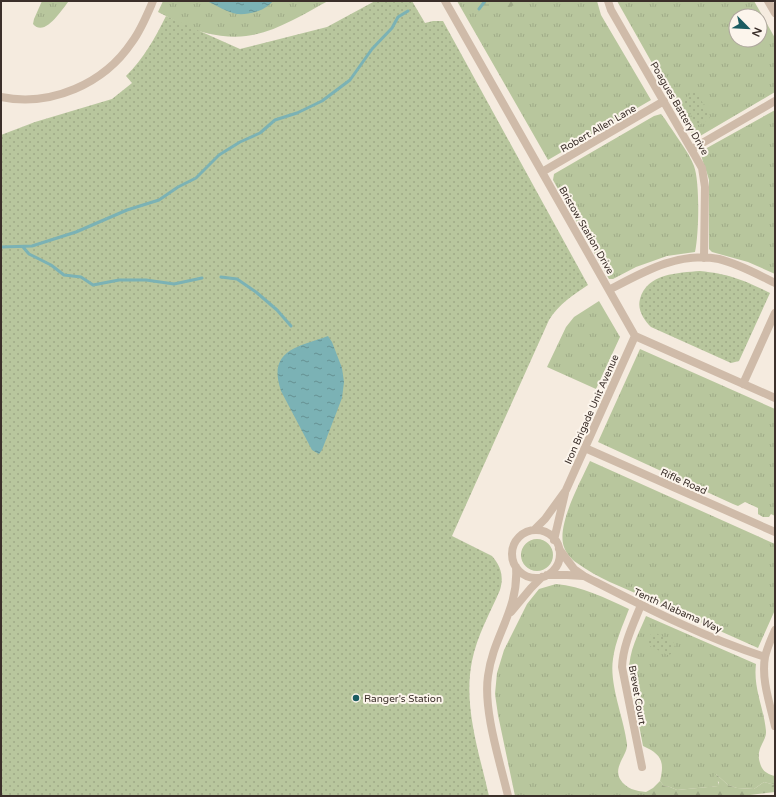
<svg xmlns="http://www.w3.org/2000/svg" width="776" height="797" font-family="'Varela Round',sans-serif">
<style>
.grass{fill:url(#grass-tufts);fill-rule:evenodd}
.forest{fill:url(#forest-firs)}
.wetland{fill:url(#wetland-marsh)}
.park{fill:url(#park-dots)}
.water{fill:url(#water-ripples)}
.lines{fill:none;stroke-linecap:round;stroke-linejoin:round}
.stream{stroke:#7bb2b5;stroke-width:3}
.street{stroke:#cfbba9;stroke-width:8}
.poi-dot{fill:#1b5c61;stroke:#fcf5ec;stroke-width:1.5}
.labels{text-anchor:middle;stroke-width:4;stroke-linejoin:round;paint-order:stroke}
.street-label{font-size:10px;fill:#3b2f2a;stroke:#fcf5ec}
.poi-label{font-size:10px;fill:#3b2f2a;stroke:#fcf5ec;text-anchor:start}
</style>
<defs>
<pattern id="grass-tufts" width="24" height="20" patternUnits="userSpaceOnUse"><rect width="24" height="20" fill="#b8c69d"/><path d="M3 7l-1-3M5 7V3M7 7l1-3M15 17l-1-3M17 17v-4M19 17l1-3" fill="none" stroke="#9faa87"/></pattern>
<pattern id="forest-firs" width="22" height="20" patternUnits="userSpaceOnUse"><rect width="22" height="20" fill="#b8c69d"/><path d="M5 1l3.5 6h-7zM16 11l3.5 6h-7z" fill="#9faa87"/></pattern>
<pattern id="wetland-marsh" width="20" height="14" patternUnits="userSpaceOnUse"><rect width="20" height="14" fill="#b8c69d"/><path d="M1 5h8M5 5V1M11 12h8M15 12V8" fill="none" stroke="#9faa87"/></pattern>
<pattern id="park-dots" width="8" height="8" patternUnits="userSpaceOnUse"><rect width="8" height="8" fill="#b8c69d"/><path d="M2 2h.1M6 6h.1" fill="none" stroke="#9faa87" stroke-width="1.8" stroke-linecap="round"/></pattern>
<pattern id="water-ripples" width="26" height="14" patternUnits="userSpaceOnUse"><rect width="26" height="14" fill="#7bb2b5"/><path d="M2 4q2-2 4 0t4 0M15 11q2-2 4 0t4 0" fill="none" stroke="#669193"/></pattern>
</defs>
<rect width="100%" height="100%" fill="#f5ebdf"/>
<!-- grass -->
<path class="grass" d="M42 1H69C62 9 45 38 33 24L34 19Z
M163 1H328C304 14 274 33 246 36 234 38 219 36 206 33 192 30 172 19 158 12Z
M457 1H597L601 15 651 100 548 160Z
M617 1H754L775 38V92L695 139ZM736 16H760V40H736Z
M775 110V274L748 262 712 252 709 249V180C707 171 702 162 701 153L705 149Z
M661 114 665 119C673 132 689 152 694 166 700 182 699 234 695 252L667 256 636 267 613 279H609L553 180 554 174 654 116Z
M599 301 620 337 596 389 547 367 566 327 574 317Z
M640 349 775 409V516L771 514 769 517H763L758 514V508L745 502 738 506 733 504 598 442Z
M590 461 775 544V610L758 648C720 631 682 614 644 597 622 587 597 578 577 563 571 559 566 553 564 547 556 525 581 481 590 461Z
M521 555a16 16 0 1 1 32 0a16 16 0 1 1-32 0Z
M556 584C582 586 605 598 629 609 623 625 615 642 613 659 609 685 624 718 627 744 628 755 613 766 620 779 626 789 636 791 646 792V796H515L498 715 495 694 497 673 504 650 527 604 539 589Z
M646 616 756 664C753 688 764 708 766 731 767 741 755 748 760 763 762 771 767 774 775 776V785L764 782 754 789 737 788 728 785 716 774 719 786 677 790 670 787 664 786 660 781C665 761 661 754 643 746L629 672C629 650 638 635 646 616Z"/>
<!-- forest -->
<path class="forest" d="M499 1H529L517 4 499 11Z
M716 774 728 785 737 788 754 789 764 782 775 785V792L742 796H646V792L653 788 660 781 664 786 670 787 677 790 718 786 719 782 712 779Z"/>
<!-- wetland -->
<path class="wetland" d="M477 1H497L489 8 479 12 475 4Z"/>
<!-- park -->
<path class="park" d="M375 1H412L425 23 433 21H443L588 285C573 295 559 304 549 320L452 536 492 556C501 566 504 577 500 590 490 613 477 636 472 661 463 706 479 752 489 796H1V135L35 122 112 99 132 83 126 76C144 58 155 38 166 16L240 49 327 27Z
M694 92 697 93 710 116 709 119 699 125H696L684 101 685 98Z
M700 271C729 274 744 280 770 293L739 361 731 363 651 327C644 320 637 310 640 299 647 273 678 273 700 271Z
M654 632 674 643 675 645 671 654 668 655 648 645 647 642 651 634Z"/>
<!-- water -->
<path class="water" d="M207 1H273C265 11 249 15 237 14 229 13 215 5 207 1Z
M328 336 332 342 342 368 344 382 342 398 322 450 319 454 312 450 281 391C267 350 298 347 328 336Z"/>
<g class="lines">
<!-- stream -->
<path class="stream" d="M479 9 485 1
M1 247 32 246 76 232 127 210 159 200 178 187 196 178 219 155 240 142 260 133 275 120 297 113 322 101 350 80 372 49 392 28 398 17 408 11
M23 247 29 254 51 265 64 275 81 277 93 285 119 280H146L174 284 202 278
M221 277 237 279 256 292 277 310 291 326"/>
<!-- street -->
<path class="street" d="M445 1 635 336 775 398
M608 1 611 10 702 168 705 187 704 258
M768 1 775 13
M1 97C51 107 104 84 132 42 141 30 147 15 153 1
M692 149 775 101
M542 172 664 101
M609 290C643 272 679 251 719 259 739 264 757 274 775 283
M743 384 775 313
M585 448 775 532
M534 530 545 519 566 490 635 336
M512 554a24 24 0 1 1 48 0a24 24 0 1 1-48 0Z
M554 540 565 493
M559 549 574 569 584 576C643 606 702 637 765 657
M547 575H567L583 576
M641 605C633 625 623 645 622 667L642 767
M511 612 531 588 542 577
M775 630C771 639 767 648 765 657 761 679 770 704 775 726
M508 796C500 762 483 710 488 676 493 636 519 610 516 567"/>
</g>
<!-- markers -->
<circle class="poi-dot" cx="356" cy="698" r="4"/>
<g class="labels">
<!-- street labels -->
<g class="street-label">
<text transform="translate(680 108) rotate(60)" y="4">Poagues Battery Drive</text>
<text transform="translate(598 128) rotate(-30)" y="4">Robert Allen Lane</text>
<text transform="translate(587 230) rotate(60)" y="4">Bristow Station Drive</text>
<text transform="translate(591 409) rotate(-66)" y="4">Iron Brigade Unit Avenue</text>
<text transform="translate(684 481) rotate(24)" y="4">Rifle Road</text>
<text transform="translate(678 610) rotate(24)" y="4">Tenth Alabama Way</text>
<text transform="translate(638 695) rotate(80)" y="4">Brevet Court</text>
</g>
<!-- poi labels -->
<g class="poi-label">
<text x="364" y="702">Ranger's Station</text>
</g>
</g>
<!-- border -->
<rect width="776" height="797" fill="none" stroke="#3b2f2a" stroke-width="4"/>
<!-- north arrow -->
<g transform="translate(748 28) rotate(114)"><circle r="19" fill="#fcf5ec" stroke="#afa69e"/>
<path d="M0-3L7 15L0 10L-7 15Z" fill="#1b5c61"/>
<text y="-6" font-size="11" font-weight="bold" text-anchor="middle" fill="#3b2f2a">N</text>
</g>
</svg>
